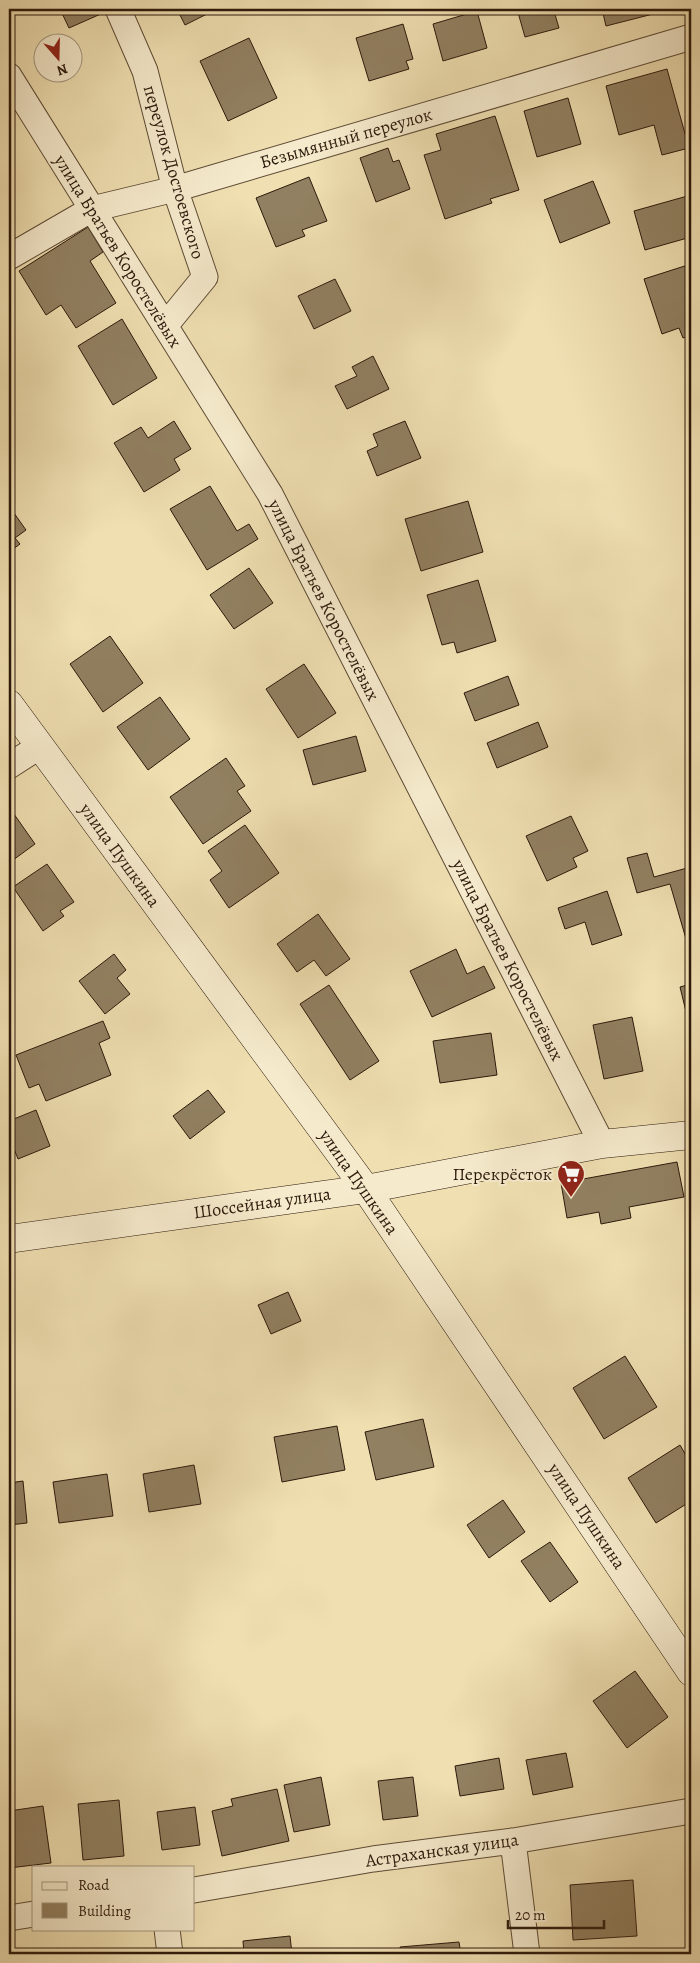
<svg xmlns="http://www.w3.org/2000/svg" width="700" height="1963" font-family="Alegreya,serif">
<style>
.building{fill:#918061;stroke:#2c190b}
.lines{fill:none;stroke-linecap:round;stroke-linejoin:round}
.street-casing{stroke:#5d4a34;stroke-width:27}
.secondary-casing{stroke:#2c190b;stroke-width:29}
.street{stroke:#f5eacc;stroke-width:25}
.secondary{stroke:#f5eacc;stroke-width:28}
.labels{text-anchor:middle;stroke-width:4;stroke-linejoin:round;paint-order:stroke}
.street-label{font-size:18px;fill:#2c190b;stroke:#f5eacc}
.poi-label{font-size:18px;fill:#2c190b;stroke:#f5eacc;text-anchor:end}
</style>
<rect width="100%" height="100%" fill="#efdfb1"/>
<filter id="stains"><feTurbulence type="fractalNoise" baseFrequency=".004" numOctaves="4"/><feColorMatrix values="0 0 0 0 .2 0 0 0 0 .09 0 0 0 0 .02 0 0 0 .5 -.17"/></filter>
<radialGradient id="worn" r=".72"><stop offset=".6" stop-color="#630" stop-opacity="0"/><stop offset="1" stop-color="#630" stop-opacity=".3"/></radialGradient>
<!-- building -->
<path class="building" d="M60 9H102L103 13 69 28Z
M177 9H217L185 25Z
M517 9H561L554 11 559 28 525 37Z
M602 9H656L657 13 606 26Z
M477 11 487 48 443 61 433 24Z
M403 24 413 59 406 61 409 69 369 81 356 38Z
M249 38 277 98 228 121 200 61Z
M667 69 689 148 662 155 654 125 619 135 606 86Z
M568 98 581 144 537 157 524 111Z
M495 116 519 190 490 199 492 203 445 219 424 155 441 150 436 134Z
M388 148 393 162 399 160 410 189 376 202 360 158Z
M309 177 327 221 302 230 305 236 276 247 256 198Z
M593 181 610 223 560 243 544 200Z
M691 195V237L645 250 634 211Z
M88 227 103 252 90 261 116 303 76 328 61 305 46 315 19 271Z
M691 264V335L683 338 679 328 662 334 644 279Z
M335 279 351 311 314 329 298 296Z
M122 319 157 378 113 405 78 346Z
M373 356 389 389 347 409 335 386 357 376 352 367Z
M174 421 191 449 174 459 180 470 144 492 114 443 141 427 148 438Z
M405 421 421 458 377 476 367 451 378 446 373 434Z
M210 486 237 531 249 524 258 539 207 570 170 509Z
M468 501 483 552 421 571 405 519Z
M9 506 26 530 15 538 20 544 9 552Z
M249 568 273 603 234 629 210 595Z
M478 580 496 641 457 653 454 642 442 645 427 595Z
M110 636 143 683 103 712 70 664Z
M304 664 336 713 298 738 266 689Z
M508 676 519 705 475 721 464 693Z
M160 697 190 739 148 770 117 727Z
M538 722 548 747 497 768 487 743Z
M356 736 366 771 313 785 303 750Z
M226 758 245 786 237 791 251 811 203 844 170 797Z
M9 807 35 844 9 863Z
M571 816 588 851 573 858 577 867 547 881 526 836Z
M245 825 279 873 229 908 210 880 222 871 208 851Z
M647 853 654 877 691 867V956L670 884 637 893 627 858Z
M47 864 74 902 60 911 64 916 43 931 13 887Z
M607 891 622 935 592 945 585 922 565 929 558 908Z
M318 914 350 959 326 976 314 960 297 972 277 944Z
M456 949 467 974 484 966 495 988 432 1017 410 971Z
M114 954 126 970 117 978 130 994 105 1014 79 981Z
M691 984V1032L680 987Z
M329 985 379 1061 350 1080 300 1004Z
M632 1017 643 1071 604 1079 593 1025Z
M103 1021 110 1038 99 1043 111 1075 46 1101 39 1084 29 1088 16 1055Z
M491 1033 497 1075 440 1083 433 1041Z
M208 1090 225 1112 190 1139 173 1116Z
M36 1110 50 1146 18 1159 9 1136V1121Z
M677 1162 684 1197 629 1207 631 1218 601 1224 599 1212 567 1218 561 1183Z
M288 1292 301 1321 271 1334 258 1305Z
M625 1356 657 1407 604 1439 573 1388Z
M423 1419 434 1467 376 1480 365 1432Z
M337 1426 345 1470 282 1482 274 1437Z
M680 1445 691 1464V1501L656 1523 628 1478Z
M194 1465 201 1504 149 1512 143 1474Z
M107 1474 113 1516 59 1523 53 1482Z
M23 1481 27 1523 9 1525V1483Z
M503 1500 525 1532 489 1558 467 1525Z
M550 1542 578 1582 550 1602 521 1561Z
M635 1671 668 1717 627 1748 593 1701Z
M566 1753 573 1787 533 1795 526 1760Z
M499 1758 504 1789 460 1796 455 1766Z
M321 1777 330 1825 294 1832 284 1785Z
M413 1777 418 1816 383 1820 378 1781Z
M277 1789 289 1841 222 1856 212 1811 233 1806 231 1799Z
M119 1800 124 1856 83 1860 78 1804Z
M43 1806 51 1863 9 1868V1811Z
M195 1807 200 1845 162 1850 157 1812Z
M633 1880 637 1936 573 1940 570 1885Z
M290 1936 292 1954H244L243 1941Z
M459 1942 461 1954H401L400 1947Z"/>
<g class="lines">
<defs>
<path id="street" d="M118 9 145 71 175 189 205 277 165 326
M9 76 270 494 602 1144
M9 257 92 209 175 189 691 37
M9 766 40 746
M513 1841 527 1954
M194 1890 373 1859 513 1841 691 1811
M9 1918 34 1914
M167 1929 170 1954"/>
<path id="secondary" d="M9 704 366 1189 691 1672
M9 1239 366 1189 602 1144 691 1135"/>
</defs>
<!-- street casing -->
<use href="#street" class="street-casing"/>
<!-- secondary casing -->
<use href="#secondary" class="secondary-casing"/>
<!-- street -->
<use href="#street" class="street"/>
<!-- secondary -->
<use href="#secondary" class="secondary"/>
</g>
<!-- icons -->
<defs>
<symbol id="supermarket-pin" viewBox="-11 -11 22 30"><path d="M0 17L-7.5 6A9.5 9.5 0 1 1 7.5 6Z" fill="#8f2418" stroke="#f5eacc"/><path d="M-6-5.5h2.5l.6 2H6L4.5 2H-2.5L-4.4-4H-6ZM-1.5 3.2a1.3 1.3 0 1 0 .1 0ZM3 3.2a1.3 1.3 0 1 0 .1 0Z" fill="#fff"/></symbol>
</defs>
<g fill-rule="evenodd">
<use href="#supermarket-pin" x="555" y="1158" width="32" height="43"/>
</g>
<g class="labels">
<!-- street labels -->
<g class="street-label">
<text transform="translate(346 138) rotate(-16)" y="6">Безымянный переулок</text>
<text transform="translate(174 172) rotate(74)" y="6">переулок Достоевского</text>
<text transform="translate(118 251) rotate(58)" y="6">улица Братьев Коростелёвых</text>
<text transform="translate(324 600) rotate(63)" y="6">улица Братьев Коростелёвых</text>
<text transform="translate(120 855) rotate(54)" y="6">улица Пушкина</text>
<text transform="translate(508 960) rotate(63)" y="6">улица Братьев Коростелёвых</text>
<text transform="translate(359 1182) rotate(55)" y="6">улица Пушкина</text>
<text transform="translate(262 1203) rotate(-8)" y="6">Шоссейная улица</text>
<text transform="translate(587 1516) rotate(56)" y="6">улица Пушкина</text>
<text transform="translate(442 1850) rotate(-8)" y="6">Астраханская улица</text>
</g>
<!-- poi labels -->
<g class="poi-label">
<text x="552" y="1180">Перекрёсток</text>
</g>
</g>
<!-- margin -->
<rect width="700" height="1963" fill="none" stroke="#efdfb1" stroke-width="30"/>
<rect x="10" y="10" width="680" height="1943" fill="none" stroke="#2c190b" stroke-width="2.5"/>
<rect x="15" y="15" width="670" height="1933" fill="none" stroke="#2c190b"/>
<!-- legend -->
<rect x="32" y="1866" width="162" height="65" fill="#f5eacc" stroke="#a5967f"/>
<rect x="42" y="1882" width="25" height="8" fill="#f5eacc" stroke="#a5967f"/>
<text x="78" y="1890" font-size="15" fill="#2c190b">Road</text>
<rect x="42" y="1903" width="25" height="15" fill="#918061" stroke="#a5967f"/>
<text x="78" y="1916" font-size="15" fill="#2c190b">Building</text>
<!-- north arrow -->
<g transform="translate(58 58) rotate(160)"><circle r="24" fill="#f5eacc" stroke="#a5967f"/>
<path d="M0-4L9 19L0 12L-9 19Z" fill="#8f2418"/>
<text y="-8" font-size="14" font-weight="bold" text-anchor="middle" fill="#2c190b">N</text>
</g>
<!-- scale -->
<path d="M508 1920v8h96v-8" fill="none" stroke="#2c190b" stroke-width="2.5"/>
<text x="515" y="1920" font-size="15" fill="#2c190b" stroke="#f5eacc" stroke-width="4" paint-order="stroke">20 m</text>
<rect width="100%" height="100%" filter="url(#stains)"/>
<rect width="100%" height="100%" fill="url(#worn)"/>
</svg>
